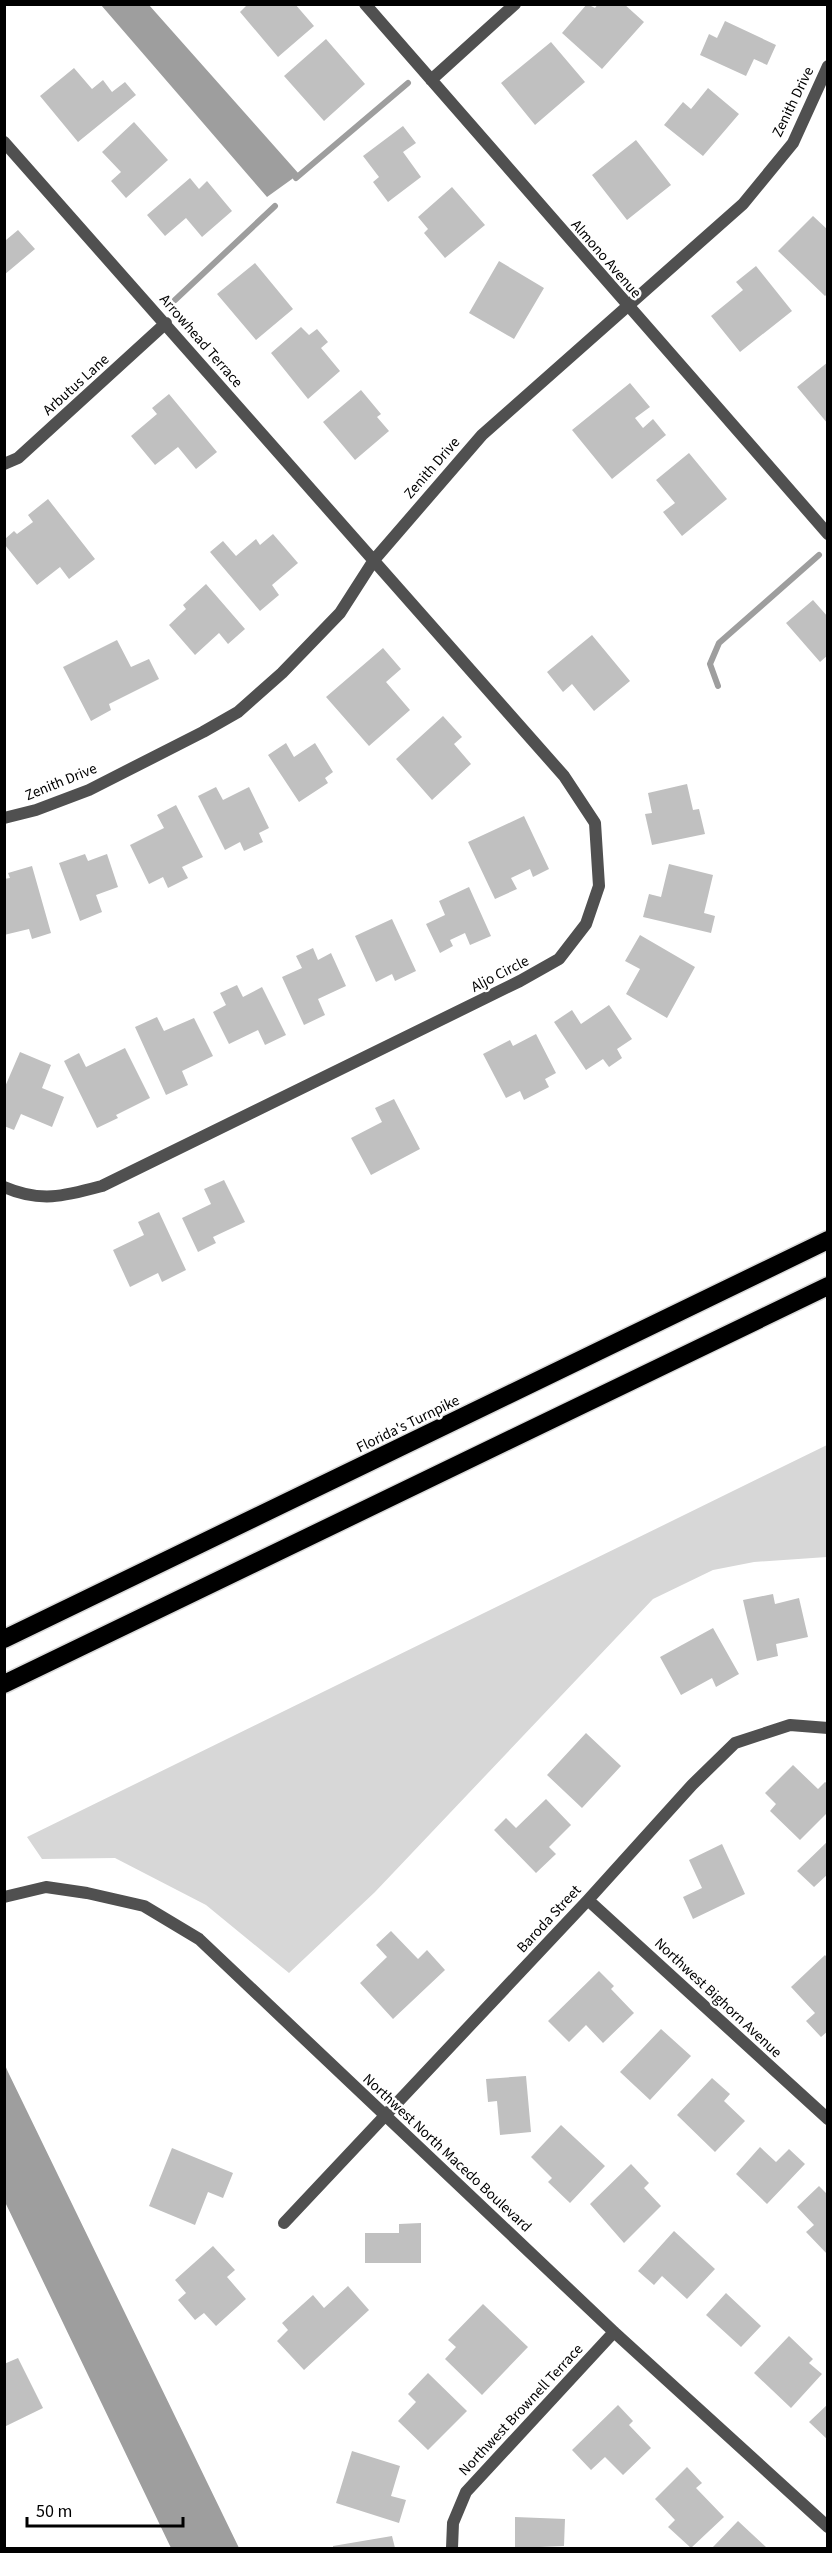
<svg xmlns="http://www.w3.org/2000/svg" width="832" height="2553" font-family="'Source Sans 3',sans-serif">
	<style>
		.green { fill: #d7d7d7 }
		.water { fill: #9e9e9e }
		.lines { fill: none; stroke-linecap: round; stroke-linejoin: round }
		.stream { stroke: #9e9e9e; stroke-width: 6 }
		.building { fill: #c0c0c0 }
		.motorway-casing { stroke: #dbdbdb; stroke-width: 21 }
		.minor { stroke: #505050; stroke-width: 12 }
		.motorway { stroke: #000; stroke-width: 18 }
		.labels { text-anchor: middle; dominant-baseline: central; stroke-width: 5; stroke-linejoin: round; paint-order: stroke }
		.street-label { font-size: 15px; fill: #000; stroke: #fff }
	</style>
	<rect width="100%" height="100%" fill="#fff"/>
	<!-- green -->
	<path class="green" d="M827,1445V1557L754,1562L713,1570L653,1599L375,1892L289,1973L206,1905L115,1858L42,1859L27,1837Z"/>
	<!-- water -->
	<path class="water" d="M101,5H149L299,174L267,197Z
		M5,2065L8,2072L239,2548H171L5,2202Z"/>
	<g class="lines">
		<!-- stream -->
		<path class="stream" d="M296,178L408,83
			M175,300L275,206
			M718,686L710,664L719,643L819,555"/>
	</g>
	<!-- building -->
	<path class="building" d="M248,4H295L314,26L278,57L240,12Z
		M587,4L595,8L598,4H624L644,22L602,69L562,33Z
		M725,21L776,45L767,65L754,59L746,76L700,55L709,34L717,38Z
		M326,39L365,84L324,121L284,76Z
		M551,42L585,82L535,125L501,83Z
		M74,68L92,89L103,80L112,92L125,82L136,95L78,142L40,96Z
		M708,88L739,114L703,156L664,125L683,102L691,109Z
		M134,122L168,160L126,198L111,181L121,172L102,152Z
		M403,126L416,143L403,152L421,177L388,202L373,182L379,177L363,156Z
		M636,140L671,185L627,220L592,175Z
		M190,178L199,189L207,181L232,211L202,237L186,218L165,236L147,215Z
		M452,187L485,225L445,258L424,233L428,229L418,217Z
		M813,216L828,230V293L825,296L778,251Z
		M18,230L35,249L4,275V238L6,240Z
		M499,261L544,288L514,339L469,313Z
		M255,263L293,309L256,340L217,294Z
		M756,266L792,311L740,352L711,316L743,290L736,282Z
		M301,327L309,335L317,329L328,342L321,348L340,371L308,399L271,353Z
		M828,362V424L797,387Z
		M630,383L650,407L635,418L643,428L653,419L666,435L612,479L572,430Z
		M361,390L381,414L377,417L389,431L355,460L323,422Z
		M169,394L217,452L196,469L178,447L155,465L131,436L157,414L152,408Z
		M689,453L727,499L682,536L663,512L675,503L656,480Z
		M48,499L95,559L69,579L60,567L37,585L5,545V539L14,531L17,534L33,522L28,515Z
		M273,534L298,563L272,585L279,595L260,611L210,552L223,541L236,556L256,539L260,545Z
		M206,584L245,629L228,644L219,633L195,655L169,625L186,609L183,605Z
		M813,600L828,617V655L820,662L786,623Z
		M592,635L630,681L594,711L572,684L563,692L547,672Z
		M117,640L131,667L149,659L159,679L109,704L111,710L91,721L63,667Z
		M383,648L401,669L386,682L410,710L369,746L326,697Z
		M443,716L462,737L454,744L471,764L432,800L396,759Z
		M286,743L294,757L315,743L333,772L325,778L328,783L299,802L268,755Z
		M687,784L693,810L699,809L705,834L652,845L645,814L652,813L648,793Z
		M216,787L223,800L249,787L269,828L259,833L263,842L244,851L240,842L225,850L198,796Z
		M176,805L203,857L182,867L188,878L168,888L163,877L149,884L130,845L164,828L157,815Z
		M524,816L549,869L533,877L530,869L511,878L517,889L495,899L468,842Z
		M85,854L88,861L107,854L118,887L96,895L102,912L80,921L59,863Z
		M669,864L713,875L704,913L715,916L711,933L643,917L649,894L661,897Z
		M32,866L51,933L32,939L29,929L4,935V879L10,878L8,873Z
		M469,887L491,936L470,945L465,933L450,940L453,946L440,953L426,924L445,915L439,901Z
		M392,919L416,971L395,981L392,974L376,982L355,936Z
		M640,935L695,967L667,1018L626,994L640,969L625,961Z
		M313,948L318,960L331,953L346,986L318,999L325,1015L304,1025L282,977L302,968L296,956Z
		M237,985L243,997L262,987L286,1035L265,1045L258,1030L229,1044L213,1012L226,1005L220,993Z
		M609,1005L632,1039L617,1049L622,1058L609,1067L603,1059L586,1070L554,1022L572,1010L581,1024Z
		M157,1017L164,1031L194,1018L213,1056L182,1071L188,1085L166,1095L135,1027Z
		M536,1034L556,1073L545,1079L549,1087L524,1100L520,1091L506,1098L483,1054L510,1040L513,1046Z
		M125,1048L150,1098L116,1115L118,1118L97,1128L64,1061L79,1053L86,1067Z
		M20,1052L51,1065L42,1088L64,1097L52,1127L21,1114L14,1130L4,1126V1089Z
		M394,1099L420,1149L371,1175L351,1138L382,1122L375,1108Z
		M224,1180L245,1222L213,1237L216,1243L198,1252L182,1218L211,1204L204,1189Z
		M159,1212L186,1270L162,1282L158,1273L130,1287L113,1250L144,1235L138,1222Z
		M773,1594L775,1604L799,1598L808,1637L776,1644L778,1656L757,1661L743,1600Z
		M713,1628L739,1674L716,1687L712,1678L681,1695L660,1657Z
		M586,1733L621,1766L582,1808L547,1775Z
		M793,1765L818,1789L825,1782L828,1784V1812L800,1840L770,1811L776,1804L765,1793Z
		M546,1799L571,1825L549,1847L556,1854L536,1873L494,1830L506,1818L516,1828Z
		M828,1841V1874L814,1887L797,1871Z
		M722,1844L745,1894L693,1919L683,1897L702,1888L689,1860Z
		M391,1931L418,1959L427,1950L445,1970L393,2019L360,1983L387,1957L376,1945Z
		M825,1955L828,1959V2031L821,2037L806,2021L815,2013L791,1987Z
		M599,1971L614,1986L611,1989L634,2013L603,2043L586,2025L569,2042L548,2021Z
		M661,2029L691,2056L650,2100L620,2072Z
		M526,2076L531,2132L500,2135L497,2101L488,2102L486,2079Z
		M712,2078L730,2094L724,2101L745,2121L715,2152L677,2115Z
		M561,2125L605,2166L570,2203L548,2182L552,2178L531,2157Z
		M760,2147L776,2162L789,2149L805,2164L767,2204L736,2174Z
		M172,2148L233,2173L223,2198L208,2192L195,2225L149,2206Z
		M631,2164L649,2183L644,2188L661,2206L624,2243L590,2204Z
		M819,2186L828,2195V2255L806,2232L814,2225L797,2207Z
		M421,2223V2263H365V2233H399V2224Z
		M674,2231L715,2269L687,2299L662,2276L654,2285L638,2271Z
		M213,2246L235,2270L227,2277L246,2299L216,2326L204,2313L195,2320L178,2300L186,2293L175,2280Z
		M348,2286L369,2310L304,2370L277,2341L288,2330L282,2323L313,2295L324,2308Z
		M726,2293L761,2326L741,2347L706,2315Z
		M483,2304L528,2347L482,2395L445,2359L456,2347L448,2340Z
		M789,2336L813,2359L809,2363L822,2374L791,2408L754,2373Z
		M18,2358L43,2408L4,2427V2364Z
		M428,2373L467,2411L428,2450L398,2421L416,2402L408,2394Z
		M828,2404V2440L809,2422Z
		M618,2405L633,2421L629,2425L651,2448L623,2475L605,2457L591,2470L572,2450Z
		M352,2451L400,2466L391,2496L406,2500L399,2523L336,2503Z
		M687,2467L702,2483L696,2488L724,2517L691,2548L668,2527L675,2520L655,2499Z
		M515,2517L565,2519L564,2546L515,2548Z
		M738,2521L767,2548H712Z
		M392,2536L395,2548H333V2546Z"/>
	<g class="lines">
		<!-- motorway casing -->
		<g class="motorway-casing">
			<path id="motorway" d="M4,1639L828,1240
				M4,1684L828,1286"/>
		</g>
		<!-- minor -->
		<path class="minor" d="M365,4L828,534
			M431,80L515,4
			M4,142L564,776L595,823L599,886L586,924L559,959L520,981L102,1186C65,1196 41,1203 4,1187
			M4,464L18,458L166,323
			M4,818L36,810L89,790L203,732L238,712L282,673L340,613L374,560L482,435L743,204L793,143L828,66
			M4,1897L46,1887L87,1893L144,1906L199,1939L614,2332L828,2527
			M588,1900L828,2119
			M284,2223L588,1900L692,1785L735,1743L790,1725L828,1728
			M452,2548L453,2523L466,2492L614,2332"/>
		<!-- motorway -->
		<use href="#motorway" class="motorway"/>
	</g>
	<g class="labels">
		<!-- street labels -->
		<g class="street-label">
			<text transform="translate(793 102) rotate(-64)">Zenith Drive</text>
			<text transform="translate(606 259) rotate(49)">Almono Avenue</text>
			<text transform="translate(201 341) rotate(49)">Arrowhead Terrace</text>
			<text transform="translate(76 385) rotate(-42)">Arbutus Lane</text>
			<text transform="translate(432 468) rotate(-49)">Zenith Drive</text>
			<text transform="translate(61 782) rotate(-22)">Zenith Drive</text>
			<text transform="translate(500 974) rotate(-27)">Aljo Circle</text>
			<text transform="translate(408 1424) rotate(-26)">Florida's Turnpike</text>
			<text transform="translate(549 1919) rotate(-47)">Baroda Street</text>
			<text transform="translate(718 1998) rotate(43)">Northwest Bighorn Avenue</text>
			<text transform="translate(447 2153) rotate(43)">Northwest North Macedo Boulevard</text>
			<text transform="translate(521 2410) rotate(-47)">Northwest Brownell Terrace</text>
		</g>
	</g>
	<!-- border -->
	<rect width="832" height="2553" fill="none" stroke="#000000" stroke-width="12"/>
	<!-- scale -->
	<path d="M27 2517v9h156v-9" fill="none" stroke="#000000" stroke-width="3"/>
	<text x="36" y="2517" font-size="18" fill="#000000" stroke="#ffffff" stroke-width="4.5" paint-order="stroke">50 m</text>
</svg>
